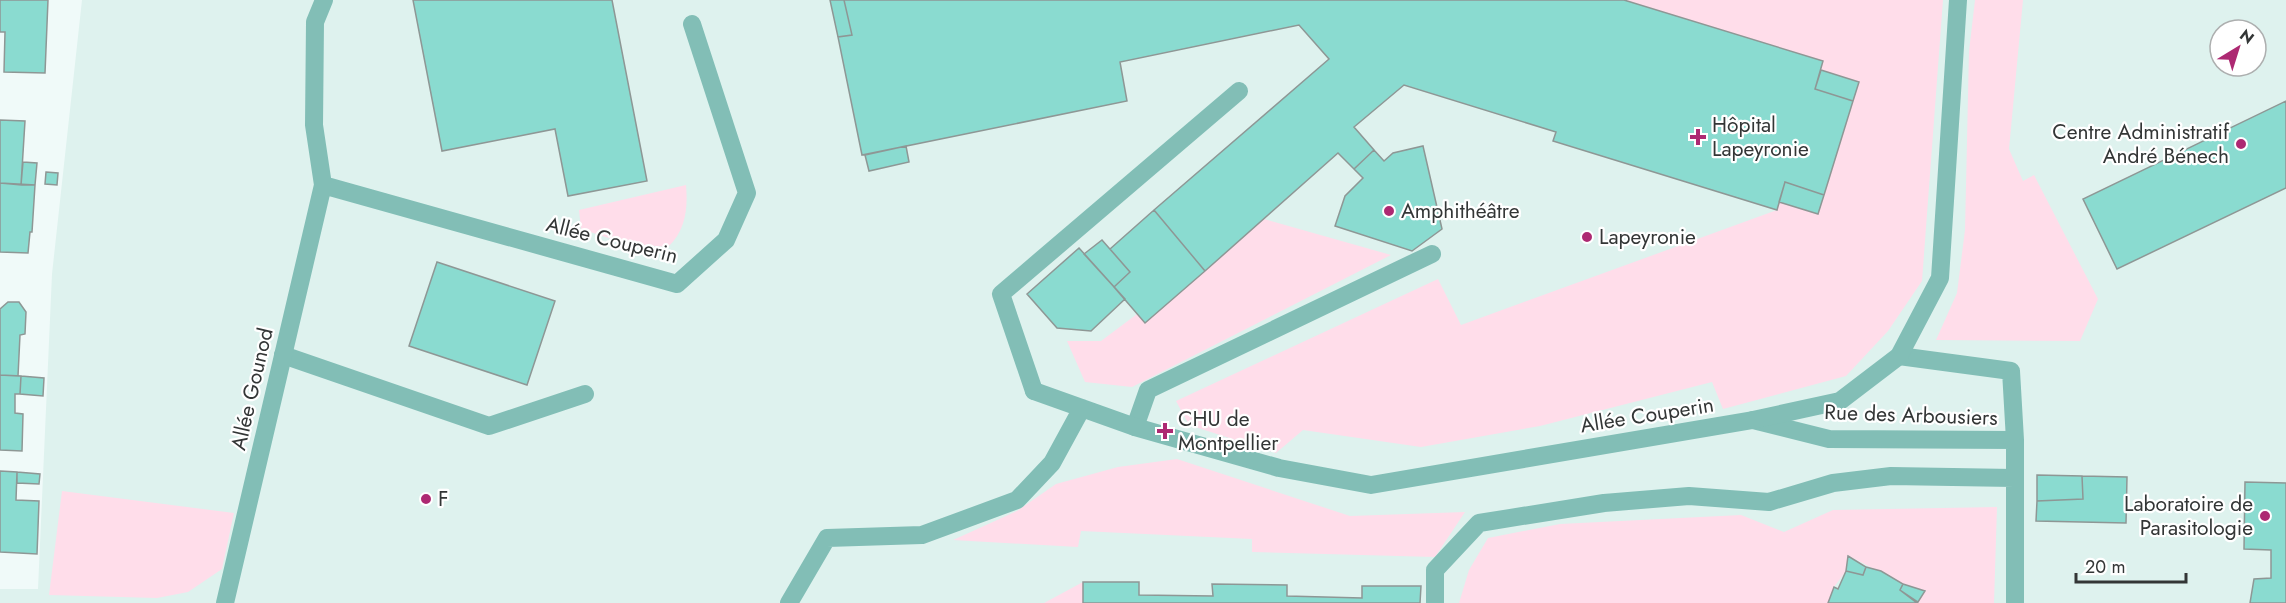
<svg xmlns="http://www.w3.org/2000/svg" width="2286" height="603" font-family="Jost,sans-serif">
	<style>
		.built { fill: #def2ee; fill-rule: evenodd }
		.green { fill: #ffddea }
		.building { fill: #8adbd0; stroke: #8e9795; stroke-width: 1.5 }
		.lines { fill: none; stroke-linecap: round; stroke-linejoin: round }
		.lane { stroke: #82beb6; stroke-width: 18 }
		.street { stroke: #82beb6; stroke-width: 18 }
		.poi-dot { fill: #ad2972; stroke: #fff; stroke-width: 2 }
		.labels { text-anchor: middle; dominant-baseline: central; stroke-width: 4.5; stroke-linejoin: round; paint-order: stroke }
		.poi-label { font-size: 21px; fill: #333636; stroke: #fff; text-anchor: start }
		.street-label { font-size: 21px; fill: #333636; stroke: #fff }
	</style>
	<rect width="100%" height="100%" fill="#f0faf9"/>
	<!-- built -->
	<path class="built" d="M82,0H2286V603H0V589H38L52,274ZM2220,30H2256V66H2220Z"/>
	<!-- green -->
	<path class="green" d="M1624,0H1943L1922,281L1888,331L1846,376L1723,409L1712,382L1540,426L1421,447L1303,430L1276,453L1189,425L1176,401L1438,279L1461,325L1777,210L1779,202L1818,214L1859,82L1821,70L1823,61Z
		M1975,0H2023L2009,149L2023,181L2034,175L2098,299L2080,341L1936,340L1957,293L1965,230L1969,51Z
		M686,185C688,208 686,230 668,247L627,244L581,229L579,210Z
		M1264,219L1391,255L1132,387L1085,382L1067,341H1101Z
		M1177,459L1350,516L1465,512L1435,557L1252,552V539L1081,531L1078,547L953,540L1017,511L1056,484L1118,467Z
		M62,491L234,513L222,569L188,592L157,598L49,595Z
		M1997,507L1994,603H1917L1924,591L1903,584L1849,556L1846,571L1834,587L1828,603H1459L1469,570L1488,538L1560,524L1741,515L1784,532L1833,510Z
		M1083,582V603H1044Z"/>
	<!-- building -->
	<path class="building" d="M0,0H48L45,73L4,72L5,32H0Z
		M413,0H612L647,181L568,196L555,129L442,151Z
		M830,0H844L852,35L838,37Z
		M844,0H1624L1823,61L1815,89L1853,101L1824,195L1785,182L1777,210L1553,141L1556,132L1404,85L1354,127L1374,150L1354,169L1338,153L1205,271L1154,210L1329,59L1299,25L1120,62L1127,101L862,155L838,37L852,35Z
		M1821,70L1859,82L1853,101L1815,89Z
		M2286,101V188L2117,269L2083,199Z
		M0,120L25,121L21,185L0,183Z
		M906,146L909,162L869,171L865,155Z
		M1423,146L1442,229L1412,251L1335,226L1345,196L1363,178L1354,169L1374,150L1384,161L1393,153Z
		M23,162L37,163L35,185H21Z
		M46,172L58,173L57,185L45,184Z
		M1785,182L1824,195L1818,214L1779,202Z
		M0,183L35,185L32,232H30L28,253L0,252Z
		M1154,210L1205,271L1145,323L1114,287L1130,272L1110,249Z
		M1102,240L1130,272L1114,287L1084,254Z
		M1079,248L1125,299L1091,331L1057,328L1027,294Z
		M437,262L555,301L527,385L409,346Z
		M8,302H19L26,312L25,334L20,335L18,376L0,375V309Z
		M0,375L21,376L20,394H15V413L23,414L22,451L0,450Z
		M21,376L44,378L43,396L20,394Z
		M0,471L17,472L16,500L39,501L37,554L0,552Z
		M17,472L40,474L39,484L17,483Z
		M2037,475L2082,476L2083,499L2037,501Z
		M2082,476L2127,477L2126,523L2036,521L2037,501L2083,499Z
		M2245,482L2286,483V603H2250L2254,579L2271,578V550L2244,549Z
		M1848,556L1866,567L1863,575L1846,571Z
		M1866,567L1881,571L1903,584L1900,590L1917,603H1828L1834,587L1838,589L1846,571L1863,575Z
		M1083,582H1139V595L1213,596L1212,584L1287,585V596L1362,598V586H1421L1420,603H1083Z
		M1903,584L1925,591L1918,602L1900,590Z"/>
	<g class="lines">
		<!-- lane -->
		<path class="lane" d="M283,355L489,426L585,394
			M1899,356L2011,371L2015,440V603
			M1034,391L1001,294L1239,91
			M1753,420L1829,439L2015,440
			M1135,427L1148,390L1432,254
			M1435,603V570L1479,523L1604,503L1689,496L1769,502L1833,483L1891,476L2014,478"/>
		<!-- street -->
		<path class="street" d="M323,185L677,284L726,240L747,193L692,24
			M1034,391L1135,427L1279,468L1371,485L1753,420L1840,401L1899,356L1940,278L1958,0
			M225,603L323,185L314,125L315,22L324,0
			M789,603L827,538L922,535L1017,500L1052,463L1082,408"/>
	</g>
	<!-- markers -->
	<g class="poi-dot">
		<path d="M1695 128h6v6h6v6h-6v6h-6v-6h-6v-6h6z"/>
		<circle cx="2241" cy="144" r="6"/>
		<circle cx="1389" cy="211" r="6"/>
		<circle cx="1587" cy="237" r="6"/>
		<path d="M1162 422h6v6h6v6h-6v6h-6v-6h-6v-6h6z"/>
		<circle cx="426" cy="499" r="6"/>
		<circle cx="2265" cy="516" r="6"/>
	</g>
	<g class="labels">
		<!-- poi labels -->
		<g class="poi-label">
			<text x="1712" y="125">Hôpital<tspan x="1712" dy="24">Lapeyronie</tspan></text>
			<text x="2229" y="132" text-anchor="end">Centre Administratif<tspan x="2229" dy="24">André Bénech</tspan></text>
			<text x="1401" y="211">Amphithéâtre</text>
			<text x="1599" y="237">Lapeyronie</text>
			<text x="1178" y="419">CHU de<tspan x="1178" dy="24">Montpellier</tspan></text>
			<text x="438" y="499">F</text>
			<text x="2253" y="504" text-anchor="end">Laboratoire de<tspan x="2253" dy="24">Parasitologie</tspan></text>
		</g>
		<!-- street labels -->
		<g class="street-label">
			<text transform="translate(612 240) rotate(14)">Allée Couperin</text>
			<text transform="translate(252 389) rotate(-77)">Allée Gounod</text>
			<text transform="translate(1647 415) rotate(-9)">Allée Couperin</text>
			<text transform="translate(1911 415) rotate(2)">Rue des Arbousiers</text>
		</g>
	</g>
	<!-- north arrow -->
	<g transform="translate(2238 48) rotate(38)"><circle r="28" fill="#ffffff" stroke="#adafaf" stroke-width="1.5"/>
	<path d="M0-4.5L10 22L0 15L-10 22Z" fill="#ad2972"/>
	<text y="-9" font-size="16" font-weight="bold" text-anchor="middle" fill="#333636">N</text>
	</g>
	<!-- scale -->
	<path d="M2076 573v9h110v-9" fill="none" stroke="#333636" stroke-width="3"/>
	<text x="2085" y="573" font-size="18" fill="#333636" stroke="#ffffff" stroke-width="4.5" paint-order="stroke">20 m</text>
</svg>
